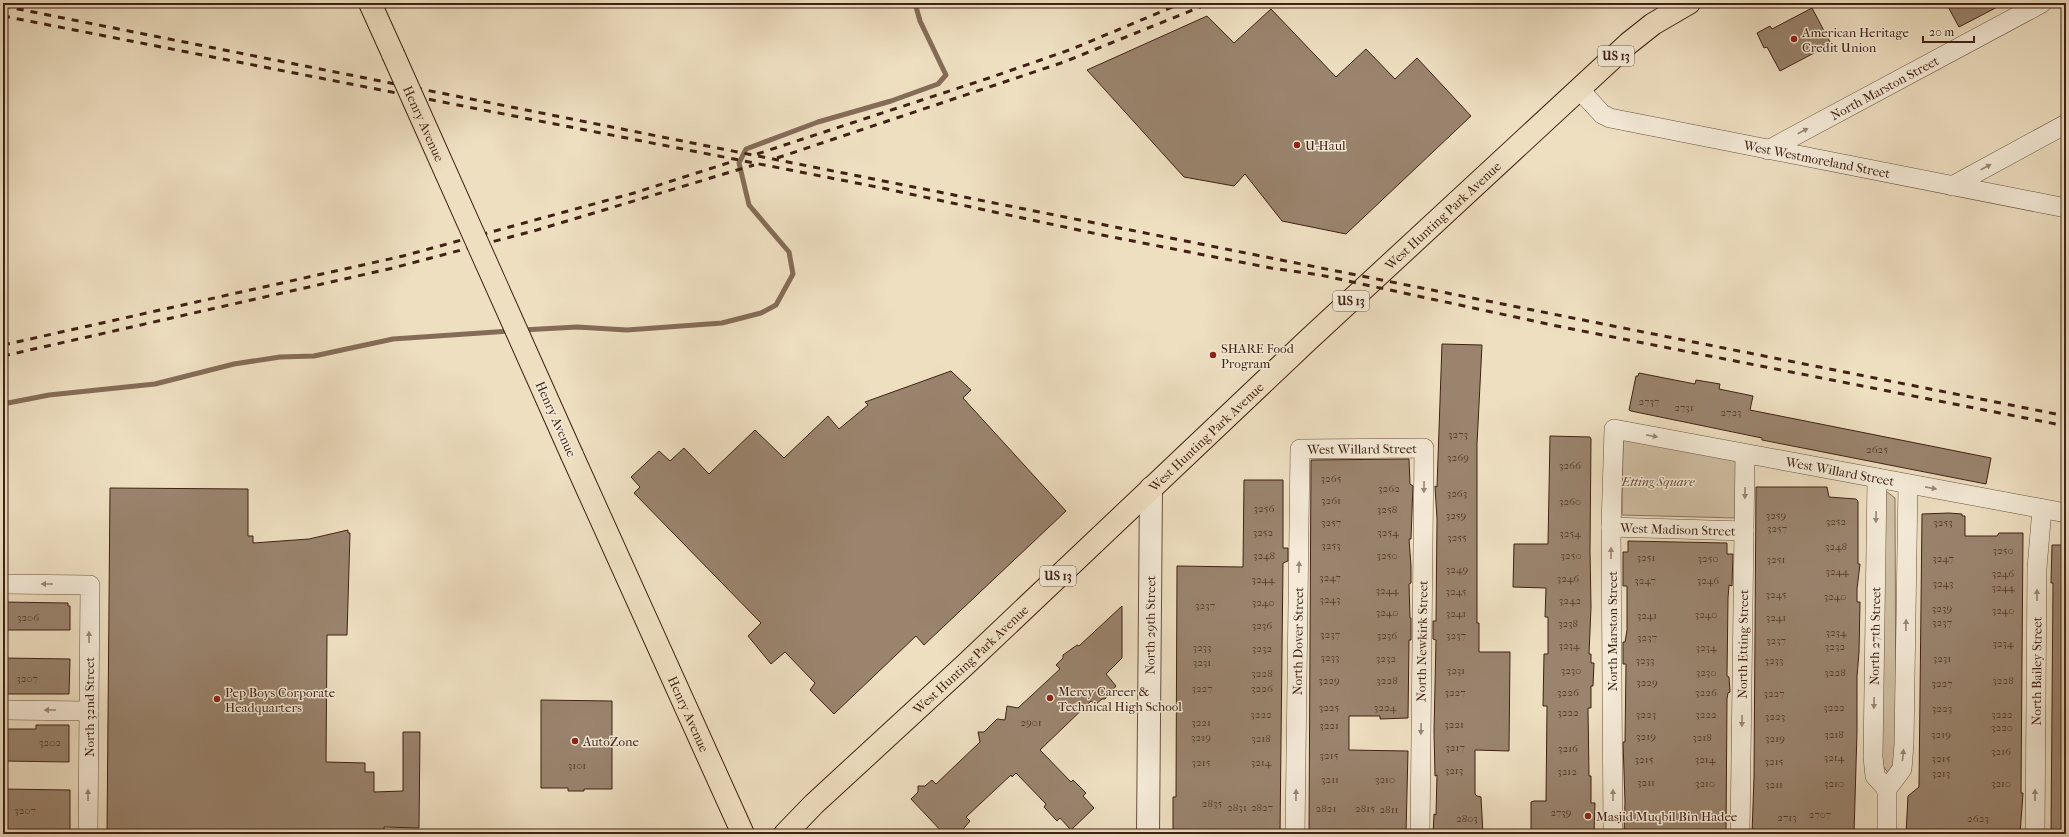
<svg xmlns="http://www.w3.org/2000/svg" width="2069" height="837" font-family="'IM FELL French Canon',serif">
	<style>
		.green { fill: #d0bfa4; stroke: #88705c }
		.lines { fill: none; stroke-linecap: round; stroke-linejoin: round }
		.stream { stroke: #856c58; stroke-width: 5 }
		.building { fill: #9a846e; stroke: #402114 }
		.minor-casing { stroke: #6c503f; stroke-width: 20 }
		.tertiary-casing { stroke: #6c503f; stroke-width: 24 }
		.primary-casing { stroke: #402114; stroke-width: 24 }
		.minor { stroke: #f4ead7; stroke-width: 19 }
		.tertiary { stroke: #f4ead7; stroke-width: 22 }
		.primary { stroke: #eedfc1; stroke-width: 22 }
		.rail { stroke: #402114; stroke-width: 3; stroke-dasharray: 7 7; stroke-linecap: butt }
		.primary-bridge-casing { stroke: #402114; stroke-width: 24; stroke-linecap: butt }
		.primary-bridge { stroke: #eedfc1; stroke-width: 22 }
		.oneway { fill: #9a8676 }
		.poi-dot { fill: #8f2418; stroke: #f4ead7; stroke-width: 1.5 }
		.labels { text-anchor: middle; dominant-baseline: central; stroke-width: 3; stroke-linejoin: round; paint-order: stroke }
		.number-label { font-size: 11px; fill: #563a2a }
		.shield { fill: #f4ead7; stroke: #765d4e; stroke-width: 1 }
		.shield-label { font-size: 12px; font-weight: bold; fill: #402114 }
		.poi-label { font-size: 13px; fill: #402114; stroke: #f4ead7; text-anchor: start }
		.street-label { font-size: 13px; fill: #402114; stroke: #f4ead7 }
		.park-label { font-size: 13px; font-style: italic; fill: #644838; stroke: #f4ead7 }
	</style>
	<rect width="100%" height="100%" fill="#eedfc1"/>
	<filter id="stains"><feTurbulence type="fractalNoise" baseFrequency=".005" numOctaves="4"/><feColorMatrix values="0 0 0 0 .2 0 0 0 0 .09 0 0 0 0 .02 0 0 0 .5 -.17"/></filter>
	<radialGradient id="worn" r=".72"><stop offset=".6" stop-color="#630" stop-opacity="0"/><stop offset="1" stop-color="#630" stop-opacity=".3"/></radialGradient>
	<!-- green -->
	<path class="green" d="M1623,438L1736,458L1735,518L1622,515Z
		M1886,491L1895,498L1896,760L1888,773L1879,760Z"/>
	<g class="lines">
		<!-- stream -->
		<path class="stream" d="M522,330L577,327L627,330L722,323L761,313L776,305L793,274L789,252L749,205L739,163L746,149L818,122L891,101L938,84L946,75L920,21L915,3
			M3,404L49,395L155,384L234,364L280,357L314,356L393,339L510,331"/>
	</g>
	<!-- building -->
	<path class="building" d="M1946,3H2005L1959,27Z
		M1812,8L1831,44L1780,71L1767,47L1764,48L1757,33L1770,26L1772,29Z
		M1271,9L1336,77L1366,49L1395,79L1417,58L1471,116L1346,234L1282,221L1245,174L1234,186L1184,177L1087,70L1207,16L1234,43Z
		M1442,344L1482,345L1477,444V623H1479V652H1510L1509,751L1475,750V794L1477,796L1481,797L1483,834H1433L1434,814L1436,815L1437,775L1435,776L1434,731L1436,640L1433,639V621H1436L1437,519L1435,486L1437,487Z
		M951,371L971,390L963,398L1066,511L924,645L916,636L834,714L810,690L815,683L785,652L771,664L748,636L761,623L634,493L640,487L631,477L659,451L670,461L684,448L709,474L755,430L784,458L828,416L839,429L868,405L865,402Z
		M1639,373L1695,384L1696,380L1720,384L1719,389L1753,396L1750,410L1991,458L1986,484L1762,440V438L1631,411L1629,410L1636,376H1638Z
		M1550,436L1590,437L1591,439L1590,551L1591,607L1589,654H1591V663H1594L1593,686H1591V708H1588L1589,776H1591V803H1595L1594,834H1531V802L1534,801H1546L1547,706H1543L1544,654H1548V617H1545L1546,588L1513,587L1514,544H1548Z
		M1409,459L1410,484L1413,486L1411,539H1409L1411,566V583L1409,584L1410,618H1411V640H1409L1408,718L1380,719V716H1349V750L1408,751L1406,834H1309L1311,460Z
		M1244,480H1283V548H1288V561L1283,563L1280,834H1173V797H1176L1177,566L1243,567Z
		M1756,487H1827L1829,497L1856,499L1858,501V564H1860L1857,589V602H1860L1859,652L1857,677V732L1854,834H1752L1754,777Z
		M110,488L248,489V536H253V543L309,539L348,530V533H350L347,635H327L326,762L365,763V772H374V792L403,791V732H420L419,828L384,827V834H107Z
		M1949,513L1962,514V516H1965V536H1997L1999,533H2023L2021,793H2023L2020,834H1906L1908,796L1919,787L1922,514Z
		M1628,541L1727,543V554H1733L1732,586L1729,585L1728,598L1727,676L1729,677L1730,692L1728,693L1727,699L1726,834H1624L1625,802L1623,742H1625L1626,664H1623V642H1625L1627,630V586H1623V552H1628Z
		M2052,545H2066V834H2051L2053,583H2051Z
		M3,602L68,603V606H70V630H3Z
		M1122,606V658L1106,674L1116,686L1105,699H1102L1095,705L1091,701L1040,750L1071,782L1073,780L1086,793L1083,796L1094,808L1071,830L1060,818L1057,821L1044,807L1046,804L1016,773L1012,777L1011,775L966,817L970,821L959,834H944L911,799L918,792V786H925L932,780L936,784L980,742L978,732H984L997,719L1005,720L1007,706L1018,708L1060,669L1056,665L1063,658V655L1077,645L1079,646Z
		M3,658L70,659L69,694H3Z
		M541,700L612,701V789H584V791H568V788H541Z
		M36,725H69V762L3,761V729H36Z
		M3,789L70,790V834H56V830H3Z"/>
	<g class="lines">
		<!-- minor casing -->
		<g class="minor-casing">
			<g id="minor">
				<path id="s1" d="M1579,89L1602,114L1610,118L2066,208"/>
				<path id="s2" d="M1768,150L2042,3"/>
				<path d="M1952,186L2066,124"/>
				<path d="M1877,478L1873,757L1875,776L1887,789"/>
				<path id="s3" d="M1611,527L1744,531"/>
				<path d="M3,584L90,585L88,834"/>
				<path d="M3,710L89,711"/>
				<path id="s4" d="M1295,834L1300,449L1424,448L1420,834"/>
				<path id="s5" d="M1613,834L1611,527L1614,429L2066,513"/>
				<path id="s6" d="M1740,834L1745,454"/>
				<path d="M1887,834V789L1902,769L1904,744L1908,484"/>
				<path id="s7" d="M2035,834L2037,568L2042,509"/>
			</g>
		</g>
		<!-- tertiary casing -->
		<g class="tertiary-casing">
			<g id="tertiary">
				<path id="s8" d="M1148,834L1151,488"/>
			</g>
		</g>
		<!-- primary casing -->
		<g class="primary-casing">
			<g id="primary">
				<path d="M370,3L393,54"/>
				<path id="s9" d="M572,455L743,834"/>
				<path id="s10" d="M785,834L814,804L966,664L1307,341L1629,43L1653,24L1689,3"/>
			</g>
		</g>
		<!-- minor -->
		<use href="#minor" class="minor"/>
		<!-- tertiary -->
		<use href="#tertiary" class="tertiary"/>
		<!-- primary -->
		<use href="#primary" class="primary"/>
		<!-- rail -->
		<path class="rail" d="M3,6L2066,416
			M3,16L882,188L1102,235L1271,268L1320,275L1557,326L2066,426
			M757,154L989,78L1072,49L1182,3
			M777,158L1064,62L1210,3
			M3,345L403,256L634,193L734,161
			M3,356L393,268L537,230L754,165"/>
		<!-- primary-bridge casing -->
		<g class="primary-bridge-casing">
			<g id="primary-bridge">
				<path id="s11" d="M393,54L572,455"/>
			</g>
		</g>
		<!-- primary-bridge -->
		<use href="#primary-bridge" class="primary-bridge"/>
	</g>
	<!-- one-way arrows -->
	<defs><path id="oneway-solid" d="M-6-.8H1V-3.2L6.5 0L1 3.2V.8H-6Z"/></defs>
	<g class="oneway">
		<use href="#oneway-solid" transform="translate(1803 131) rotate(-28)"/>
		<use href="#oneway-solid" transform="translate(1986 167) rotate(-28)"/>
		<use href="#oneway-solid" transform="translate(1652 436) rotate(11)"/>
		<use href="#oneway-solid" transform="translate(1424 487) rotate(91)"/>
		<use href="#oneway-solid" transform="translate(1931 488) rotate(11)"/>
		<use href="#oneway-solid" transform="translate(1745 493) rotate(91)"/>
		<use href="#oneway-solid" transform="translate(1876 517) rotate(91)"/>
		<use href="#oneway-solid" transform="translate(1611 553) rotate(-90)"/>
		<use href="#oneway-solid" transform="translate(1299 567) rotate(-89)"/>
		<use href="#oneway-solid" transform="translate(47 584) rotate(-180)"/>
		<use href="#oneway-solid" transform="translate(2037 595) rotate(-90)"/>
		<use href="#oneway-solid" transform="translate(1906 625) rotate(-89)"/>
		<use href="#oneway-solid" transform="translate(89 637) rotate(-90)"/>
		<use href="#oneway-solid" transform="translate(1874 703) rotate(91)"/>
		<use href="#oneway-solid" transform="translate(50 710) rotate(-180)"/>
		<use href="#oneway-solid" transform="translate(1742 721) rotate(91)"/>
		<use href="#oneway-solid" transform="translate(1421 729) rotate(91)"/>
		<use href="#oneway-solid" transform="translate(1903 755) rotate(-84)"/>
		<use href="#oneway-solid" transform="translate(88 795) rotate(-90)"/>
		<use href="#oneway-solid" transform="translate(1296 795) rotate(-89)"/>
		<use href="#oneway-solid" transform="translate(1613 795) rotate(-90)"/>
		<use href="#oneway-solid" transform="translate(2035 795) rotate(-90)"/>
	</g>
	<!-- markers -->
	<g class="poi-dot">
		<circle cx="1794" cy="39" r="4"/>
		<circle cx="1297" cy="145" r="4"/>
		<circle cx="1213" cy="355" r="4"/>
		<circle cx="1050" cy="698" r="4"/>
		<circle cx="217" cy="699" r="4"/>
		<circle cx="575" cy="741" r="4"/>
		<circle cx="1588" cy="816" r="4"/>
	</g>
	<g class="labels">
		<!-- number labels -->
		<g class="number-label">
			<text x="1649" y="401">2737</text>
			<text x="1684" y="407">2731</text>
			<text x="1731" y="412">2723</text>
			<text x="1458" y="434">3273</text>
			<text x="1877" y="449">2625</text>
			<text x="1458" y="457">3269</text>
			<text x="1570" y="465">3266</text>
			<text x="1331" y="478">3265</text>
			<text x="1389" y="488">3262</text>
			<text x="1457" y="493">3263</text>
			<text x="1331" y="500">3261</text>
			<text x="1570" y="501">3260</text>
			<text x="1264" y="508">3256</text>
			<text x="1387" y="509">3258</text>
			<text x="1456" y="515">3259</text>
			<text x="1776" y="515">3259</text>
			<text x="1836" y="521">3252</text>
			<text x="1331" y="522">3257</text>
			<text x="1943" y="522">3253</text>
			<text x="1777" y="528">3257</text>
			<text x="1263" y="532">3252</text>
			<text x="1388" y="532">3254</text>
			<text x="1570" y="533">3254</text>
			<text x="1457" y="537">3255</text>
			<text x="1331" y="545">3253</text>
			<text x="1836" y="546">3248</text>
			<text x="2003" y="550">3250</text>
			<text x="1264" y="555">3248</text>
			<text x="1387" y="555">3250</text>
			<text x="1571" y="555">3250</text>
			<text x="1646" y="557">3251</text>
			<text x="1708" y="558">3250</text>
			<text x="1943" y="558">3247</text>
			<text x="1776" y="559">3251</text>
			<text x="1457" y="569">3249</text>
			<text x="1837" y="571">3244</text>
			<text x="2003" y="573">3246</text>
			<text x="1330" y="577">3247</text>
			<text x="1568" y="578">3246</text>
			<text x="1263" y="579">3244</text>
			<text x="1645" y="580">3247</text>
			<text x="1708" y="580">3246</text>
			<text x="1943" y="583">3243</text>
			<text x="2003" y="587">3244</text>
			<text x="1387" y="590">3244</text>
			<text x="1456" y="591">3245</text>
			<text x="1776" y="594">3245</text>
			<text x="1835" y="596">3240</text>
			<text x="1330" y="599">3243</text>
			<text x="1570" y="600">3242</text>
			<text x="1263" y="602">3240</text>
			<text x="1205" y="605">3237</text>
			<text x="1942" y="608">3239</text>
			<text x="2003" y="610">3240</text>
			<text x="1387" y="612">3240</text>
			<text x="1456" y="613">3241</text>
			<text x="1706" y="614">3240</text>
			<text x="1647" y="615">3241</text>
			<text x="28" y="617">3206</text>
			<text x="1776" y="617">3241</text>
			<text x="1942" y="622">3237</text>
			<text x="1568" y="623">3238</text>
			<text x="1262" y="625">3236</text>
			<text x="1836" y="632">3234</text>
			<text x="1330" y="634">3237</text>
			<text x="1387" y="635">3236</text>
			<text x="1456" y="635">3237</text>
			<text x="1647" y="637">3237</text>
			<text x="1776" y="640">3237</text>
			<text x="2003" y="643">3234</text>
			<text x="1569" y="645">3234</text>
			<text x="1835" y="646">3232</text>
			<text x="1202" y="647">3233</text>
			<text x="1706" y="647">3234</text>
			<text x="1262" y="648">3232</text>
			<text x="1330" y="657">3233</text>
			<text x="1386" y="658">3232</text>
			<text x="1942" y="658">3231</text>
			<text x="1645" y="660">3233</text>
			<text x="1774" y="660">3233</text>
			<text x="1202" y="662">3231</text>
			<text x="1456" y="670">3231</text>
			<text x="1571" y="670">3230</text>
			<text x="1706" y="672">3230</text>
			<text x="1835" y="672">3228</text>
			<text x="1262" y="673">3228</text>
			<text x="27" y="678">3207</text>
			<text x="1329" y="680">3229</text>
			<text x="1387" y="680">3228</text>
			<text x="2003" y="680">3228</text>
			<text x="1647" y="682">3229</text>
			<text x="1942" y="683">3227</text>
			<text x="1202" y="688">3227</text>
			<text x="1262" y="688">3226</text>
			<text x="1455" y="692">3227</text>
			<text x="1568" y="692">3226</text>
			<text x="1706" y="692">3226</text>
			<text x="1774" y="693">3227</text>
			<text x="1329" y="707">3225</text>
			<text x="1385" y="707">3224</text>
			<text x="1834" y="707">3222</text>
			<text x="1942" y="708">3223</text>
			<text x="1568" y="712">3222</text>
			<text x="1261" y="714">3222</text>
			<text x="1646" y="714">3223</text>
			<text x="1706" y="714">3222</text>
			<text x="2002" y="714">3222</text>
			<text x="1775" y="716">3223</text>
			<text x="1031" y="722">2901</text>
			<text x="1201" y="722">3221</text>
			<text x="1454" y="724">3221</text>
			<text x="1329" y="725">3221</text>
			<text x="2002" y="727">3220</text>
			<text x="1834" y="734">3218</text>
			<text x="1941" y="734">3219</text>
			<text x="1646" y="736">3219</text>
			<text x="1201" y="737">3219</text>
			<text x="1702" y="737">3218</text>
			<text x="1261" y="738">3218</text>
			<text x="1775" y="738">3219</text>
			<text x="50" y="742">3202</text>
			<text x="1455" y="747">3217</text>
			<text x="1568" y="748">3216</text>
			<text x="2001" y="751">3216</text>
			<text x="1329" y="755">3215</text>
			<text x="1834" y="757">3214</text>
			<text x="1941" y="758">3215</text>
			<text x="1644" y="759">3215</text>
			<text x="1705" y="759">3214</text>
			<text x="1774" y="761">3215</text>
			<text x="1201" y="762">3215</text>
			<text x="1261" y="762">3214</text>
			<text x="577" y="765">3101</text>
			<text x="1454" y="770">3213</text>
			<text x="1567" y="771">3212</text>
			<text x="1941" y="773">3213</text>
			<text x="1330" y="779">3211</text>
			<text x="1385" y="779">3210</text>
			<text x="1646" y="782">3211</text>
			<text x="1705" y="783">3210</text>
			<text x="1834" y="783">3210</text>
			<text x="2001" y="783">3210</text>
			<text x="1774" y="784">3211</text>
			<text x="1212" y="803">2835</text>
			<text x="1237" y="807">2831</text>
			<text x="1262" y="807">2827</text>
			<text x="1326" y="808">2821</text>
			<text x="1365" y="808">2815</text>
			<text x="1389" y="809">2811</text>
			<text x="25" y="810">3207</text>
			<text x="1561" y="812">2739</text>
			<text x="1820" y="814">2707</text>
			<text x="1787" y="817">2713</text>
			<text x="1467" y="818">2803</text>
			<text x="1978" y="818">2623</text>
		</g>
		<!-- shield labels -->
		<g class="shield">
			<rect x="1598" y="46" width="36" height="20" rx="3"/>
			<rect x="1333" y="291" width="36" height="20" rx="3"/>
			<rect x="1040" y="566" width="36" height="20" rx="3"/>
		</g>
		<g class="shield-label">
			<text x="1616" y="56">US 13</text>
			<text x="1351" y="301">US 13</text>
			<text x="1058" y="576">US 13</text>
		</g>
		<!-- poi labels -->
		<g class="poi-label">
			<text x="1802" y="32">American Heritage<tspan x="1802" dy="15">Credit Union</tspan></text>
			<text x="1305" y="145">U-Haul</text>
			<text x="1221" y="348">SHARE Food<tspan x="1221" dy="15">Program</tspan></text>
			<text x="1058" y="691">Mercy Career &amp;<tspan x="1058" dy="15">Technical High School</tspan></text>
			<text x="225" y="692">Pep Boys Corporate<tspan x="225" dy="15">Headquarters</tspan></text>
			<text x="583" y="741">AutoZone</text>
			<text x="1596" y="816">Masjid Muqbil Bin Hadee</text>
		</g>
		<!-- street labels -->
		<g class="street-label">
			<text stroke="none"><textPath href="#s2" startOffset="132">North Marston Street</textPath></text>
			<text stroke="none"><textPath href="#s11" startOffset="76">Henry Avenue</textPath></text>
			<text stroke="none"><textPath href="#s1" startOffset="254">West Westmoreland Street</textPath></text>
			<text stroke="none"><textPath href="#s10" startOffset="903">West Hunting Park Avenue</textPath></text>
			<text transform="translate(556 419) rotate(66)">Henry Avenue</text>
			<text stroke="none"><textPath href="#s10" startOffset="579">West Hunting Park Avenue</textPath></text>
			<text stroke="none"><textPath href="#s4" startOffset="447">West Willard Street</textPath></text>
			<text stroke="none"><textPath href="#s5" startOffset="635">West Willard Street</textPath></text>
			<text stroke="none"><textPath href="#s3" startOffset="67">West Madison Street</textPath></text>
			<text stroke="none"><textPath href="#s8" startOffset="209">North 29th Street</textPath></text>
			<text transform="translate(1612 631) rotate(-90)">North Marston Street</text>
			<text transform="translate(1875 636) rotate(-89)">North 27th Street</text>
			<text stroke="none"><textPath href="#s4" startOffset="193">North Dover Street</textPath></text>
			<text transform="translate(1422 641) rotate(-89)">North Newkirk Street</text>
			<text stroke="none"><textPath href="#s6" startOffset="190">North Etting Street</textPath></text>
			<text stroke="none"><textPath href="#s10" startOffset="255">West Hunting Park Avenue</textPath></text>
			<text stroke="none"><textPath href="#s7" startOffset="163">North Bailey Street</textPath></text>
			<text transform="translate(89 707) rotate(-90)">North 32nd Street</text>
			<text stroke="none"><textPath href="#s9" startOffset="284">Henry Avenue</textPath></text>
		</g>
		<!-- park labels -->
		<g class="park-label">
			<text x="1658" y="481">Etting Square</text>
		</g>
	</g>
	<!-- margin -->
	<rect width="2069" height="837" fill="none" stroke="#eedfc1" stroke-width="16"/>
	<rect x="4" y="4" width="2061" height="829" fill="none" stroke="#402114" stroke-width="2"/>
	<rect x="8" y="8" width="2053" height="821" fill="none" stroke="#402114"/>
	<!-- scale -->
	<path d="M1923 36v6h51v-6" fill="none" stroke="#402114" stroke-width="2"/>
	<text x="1929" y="36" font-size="12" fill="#402114" stroke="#f4ead7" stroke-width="3" paint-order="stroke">20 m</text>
	<rect width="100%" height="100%" filter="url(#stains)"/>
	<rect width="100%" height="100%" fill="url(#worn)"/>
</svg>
